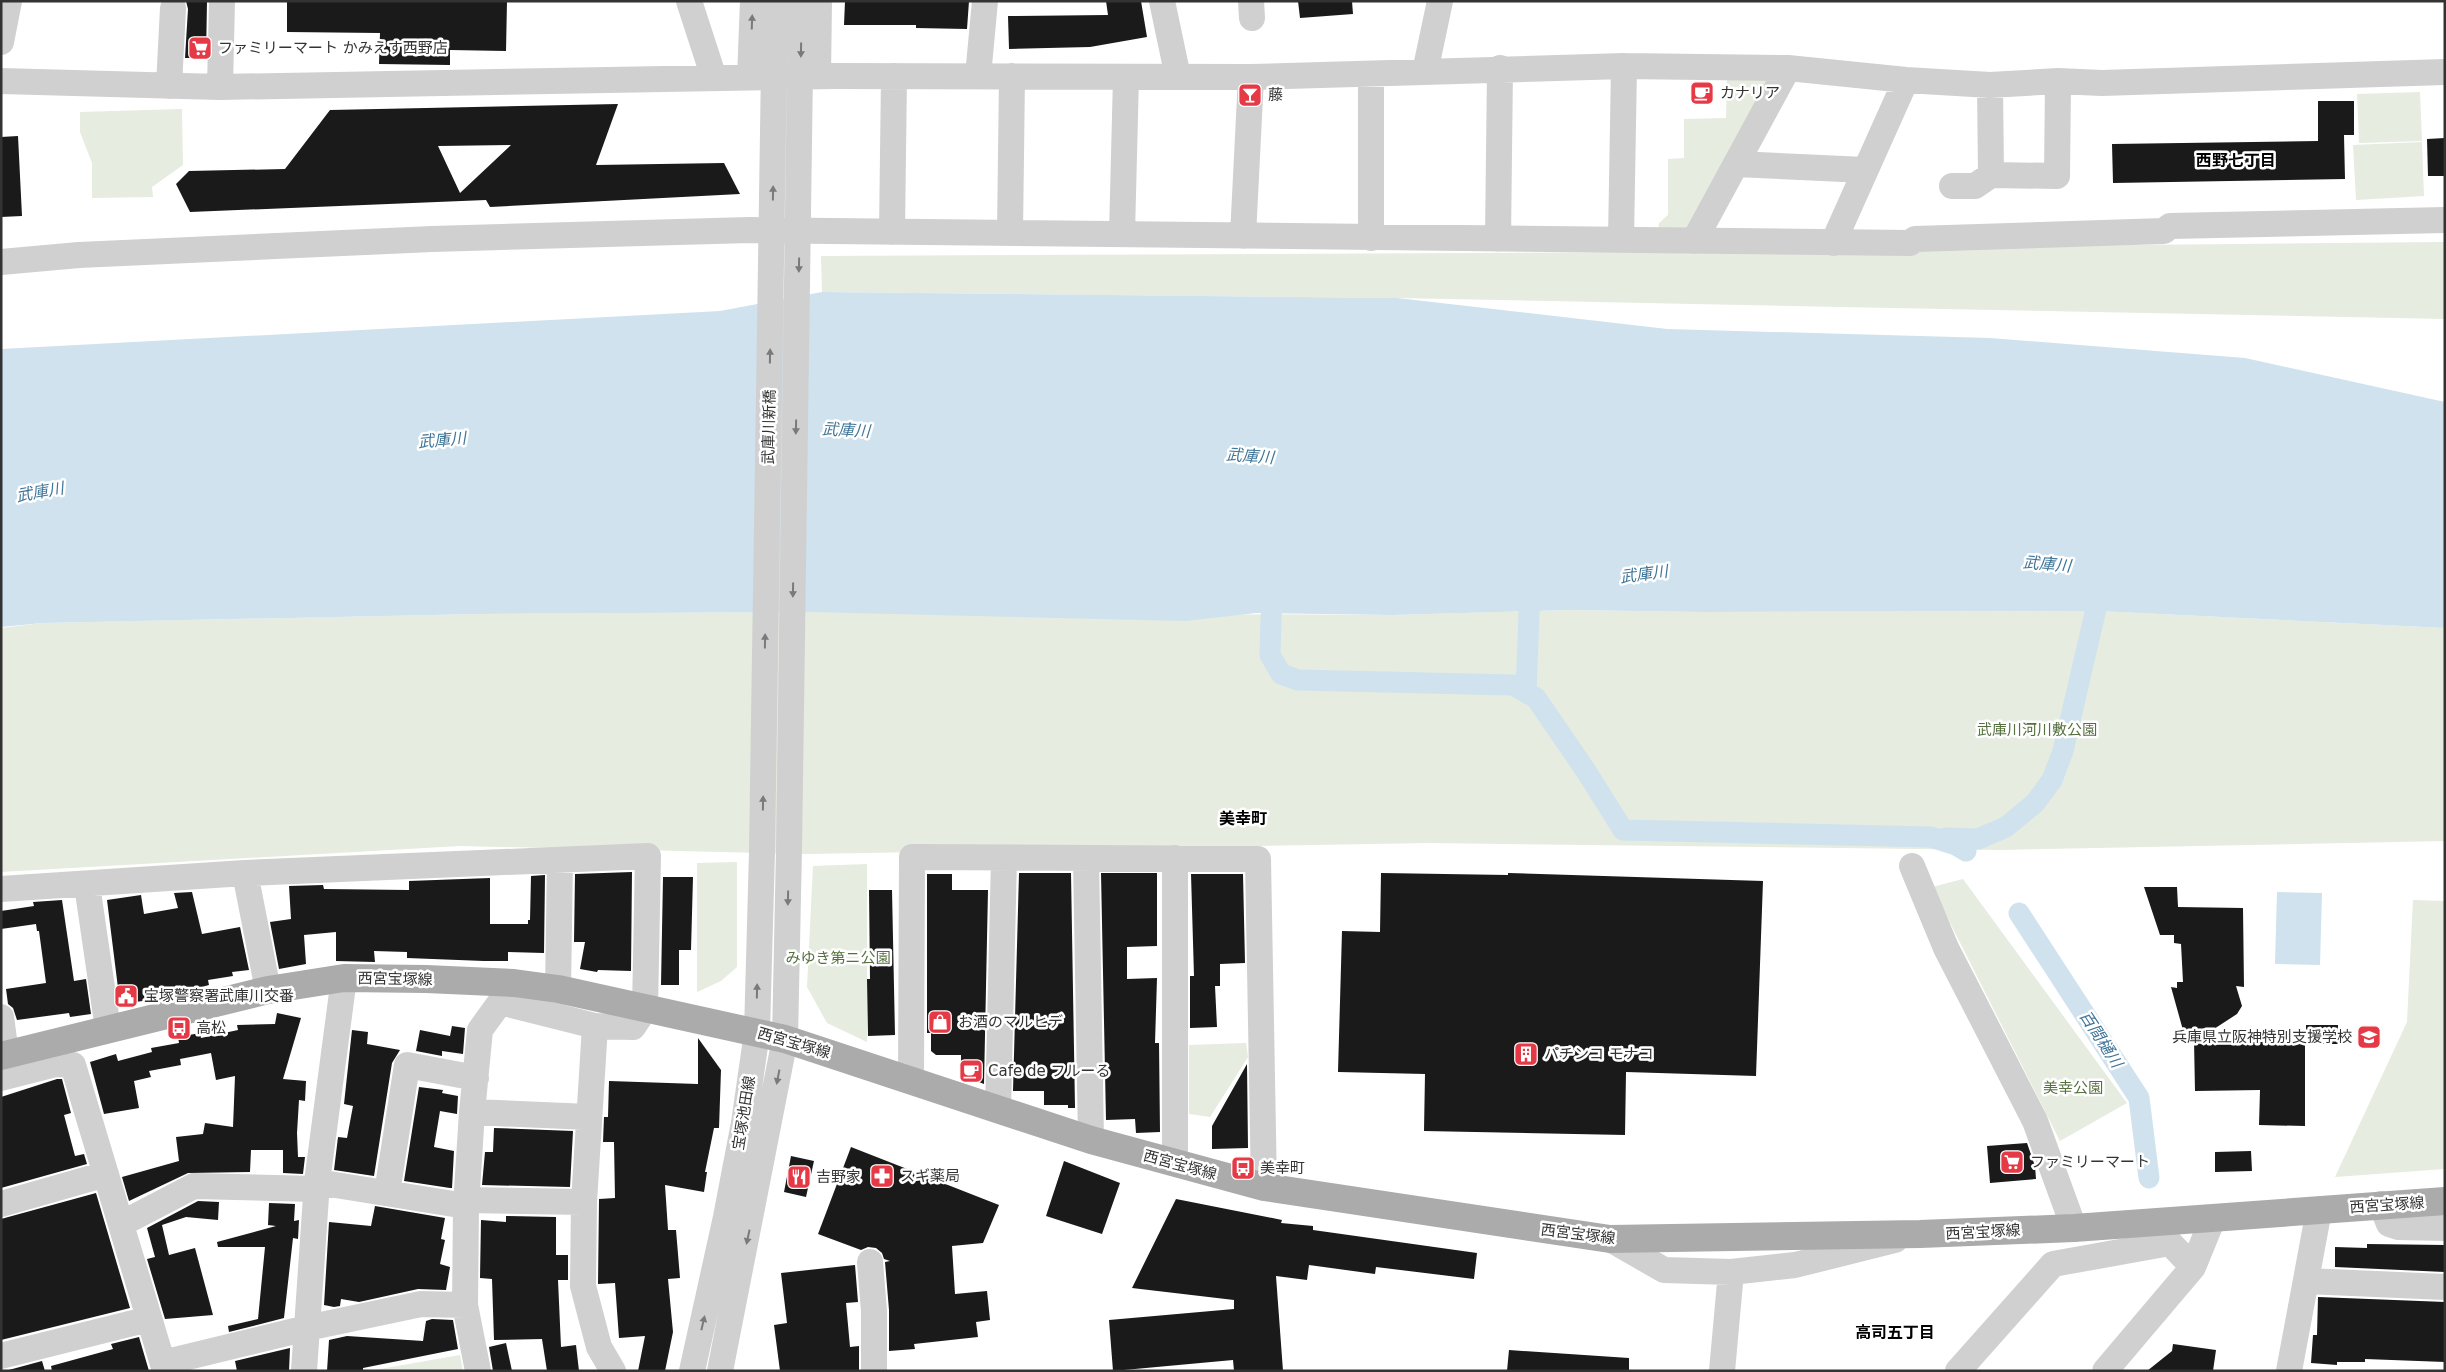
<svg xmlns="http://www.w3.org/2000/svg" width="2446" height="1372" font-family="'DejaVu Sans','Noto Sans JP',sans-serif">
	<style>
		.green { fill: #e6ecdf }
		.water { fill: #cfe2ee }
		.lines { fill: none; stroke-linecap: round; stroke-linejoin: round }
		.canal { stroke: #cfe2ee; stroke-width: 21 }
		.building { fill: #1a1a1a; fill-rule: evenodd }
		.minor { stroke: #d0d0d0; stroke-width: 26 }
		.major { stroke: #ababab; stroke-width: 28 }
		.minor-bridge { stroke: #d0d0d0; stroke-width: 26 }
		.oneway { fill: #7a7a7a }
		.labels { text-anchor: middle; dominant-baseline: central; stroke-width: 5; stroke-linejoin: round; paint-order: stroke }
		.poi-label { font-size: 15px; fill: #333; stroke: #fff; text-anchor: start }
		.street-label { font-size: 15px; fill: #333; stroke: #fff }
		.park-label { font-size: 15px; fill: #56703f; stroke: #fff }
		.neighbourhood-label { font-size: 16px; font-weight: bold; fill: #000; stroke: #fff }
		.water-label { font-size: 16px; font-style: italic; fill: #3f7597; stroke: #fff }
	</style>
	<rect width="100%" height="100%" fill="#fff"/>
	<!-- green -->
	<path class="green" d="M1727,72L1772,74L1686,236H1657L1659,223L1668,215V159L1684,158V119L1726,118Z
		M2420,92L2422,141L2359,143L2357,94Z
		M182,109L183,165L152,187L153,197L92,198V163L80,132V112Z
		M2422,142L2424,196L2356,200L2353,145Z
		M2445,242V319L1397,298L822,292L821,256L1903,251L1923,247Z
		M1571,610L1700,612L2098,611L2445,628V841L2000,850L1428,843L809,854L460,846L1,872V628L43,623L479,614L811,612L1392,615Z
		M737,862V967L721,981L697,992V863Z
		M867,864V1042L827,1023L807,987L813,866Z
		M1963,879L2127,1103L2060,1141L1932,887Z
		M2413,900L2445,901V1169L2335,1177L2407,1022Z
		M1246,1043L1248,1057L1210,1117L1189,1114V1045Z
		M460,1355L463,1371H374V1370Z"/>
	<!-- water -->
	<path class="water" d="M822,292L1397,298L1667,329L1990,338L2245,358L2445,402V628L2098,611L1700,612L1571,610L1392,615L1256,613L1185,621L811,612L479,614L43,623L1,627V349L720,311Z
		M2277,892L2322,893L2320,965L2275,964Z"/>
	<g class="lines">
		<!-- canal -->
		<path class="canal" d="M1272,586L1270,655L1281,674L1298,680L1513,685L1536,698L1586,771L1623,830L1931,837L1956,845L1966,851
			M1526,692L1530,587
			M1946,838L1978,839L2006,827L2035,803L2052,780L2063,751L2102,583
			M2019,913L2139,1098L2149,1178"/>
	</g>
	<!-- building -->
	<path class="building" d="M186,1H207L206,58H185L188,9Z
		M287,1H507L506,51L450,50V65L379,64L380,33L287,32Z
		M845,1H969L967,29L916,28V25H844Z
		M1106,1H1141L1147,37L1090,47L1009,49L1008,16L1108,15Z
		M1298,1H1352L1353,14L1300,18Z
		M2318,101H2354V135H2344L2345,179L2113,183L2112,144L2318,141Z
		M618,104L596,165L724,163L740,194L490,207L486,200L190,212L176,184L189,171L285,169L330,110ZM511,145L460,193L438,146Z
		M18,136L22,216L1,217V137Z
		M2445,138V176H2428L2427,139Z
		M632,872L631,971L598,970L597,972L580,969L585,942H574L575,874Z
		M1019,873H1071L1075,1108H1068V1105H1044V1091H1013Z
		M1101,873H1157V946L1127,947V979L1157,978L1155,1043H1159L1160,1132L1136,1133L1135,1119L1106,1120Z
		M1381,873L1508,875V873L1763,881L1756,1076L1626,1072L1625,1135L1424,1131L1425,1074L1338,1072L1342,931L1380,932Z
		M927,874H952V890H988L984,1084L961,1075V1055H936L931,1051V1033H927Z
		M1191,874H1243L1245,963L1220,964V986H1215L1217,1027L1190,1028V976H1194Z
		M545,875L544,953L508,952V961H484L407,958V952L374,951L375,962L336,961V932L304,935L306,964L279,969L270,922L291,919L289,886L323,885L324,889L409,890V881L490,878V924H528V920H530L531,876Z
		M663,877H693L691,950H679V985H661Z
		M2144,887H2177L2178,907L2243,908L2244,987L2236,986L2242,1006L2237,1014L2197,1040L2305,1043V1126L2259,1125L2260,1090L2195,1091L2194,1041H2186L2171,987L2177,988V982H2183L2181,944L2174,943V935H2160Z
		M869,890H892L895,1035L868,1036L867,979H870Z
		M192,892L202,934L240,927L249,970L232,972L233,976L208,980L209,985L158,999L120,1004L107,900L141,895L144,914L178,908L174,893Z
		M62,900L74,981L86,979L91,1014L70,1017L69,1013L17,1020L13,1008L8,1004L6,989L46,983L39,931H37L36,924L1,929V911L34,906L33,902Z
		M277,1013L301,1018L283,1079L306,1081L305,1101L299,1100L297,1133L298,1157H305L303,1174L283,1173V1150H251L250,1172L188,1173L129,1201L122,1177L179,1161L176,1137L203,1134L205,1123L233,1127L235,1076L216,1080L211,1053L180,1059L181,1065L149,1071L151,1077L134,1081L139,1108L104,1114L90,1062L116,1054L118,1061L152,1052L151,1048L179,1043L178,1037L200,1033L201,1038L238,1030L237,1025L275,1024Z
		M2306,1025H2338V1044H2306Z
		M452,1026L465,1028L463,1054L442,1051V1056L416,1051L420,1030L450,1036Z
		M352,1030L368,1032L367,1044L400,1050L392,1063L374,1176L334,1170L338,1137L347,1138L353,1106L344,1104Z
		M698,1038L721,1070L719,1128H714L705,1172H707L704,1192L665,1185L668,1230H676L680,1278L668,1279L673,1332L665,1371H638L645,1336L619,1338L615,1283L598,1284L599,1199L615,1198L614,1142H603L604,1117H608L609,1081L698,1084Z
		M1247,1064L1248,1148L1212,1149V1126Z
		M57,1079H62L71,1113L64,1115L75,1156L84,1154L87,1164L1,1188V1097Z
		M419,1087L443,1090L442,1093L458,1096L457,1114L440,1111L434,1147L454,1151L452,1188H450L404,1181Z
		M494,1128L573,1131L570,1187L482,1185L485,1152H493Z
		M2027,1143L2035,1166L2036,1179L1990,1183L1987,1146Z
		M851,1147L999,1205L983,1243L952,1246L955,1294L987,1291L990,1320L976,1322L978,1337L914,1344L915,1349L889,1351V1310L885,1262L890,1261L884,1259L882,1253L876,1248L868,1247L861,1250L818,1234Z
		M2251,1151L2252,1171L2215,1172V1152Z
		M791,1156L814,1161L806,1197L784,1192Z
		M1064,1161L1120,1183L1102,1234L1046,1216Z
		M96,1193L130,1308L1,1340V1219Z
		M1176,1199L1282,1220L1281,1223L1313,1226V1230L1477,1253L1474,1279L1376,1267L1375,1274L1309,1265L1307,1280L1276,1276L1283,1371H1234L1233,1360L1113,1371L1109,1320L1234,1309V1300L1132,1288Z
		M198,1201L219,1202L218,1220L186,1217L162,1225L169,1255L195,1248L213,1315L165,1319L147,1259L155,1257L147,1228Z
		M269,1203L295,1204L294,1221L299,1220L298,1239L293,1238L284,1318L229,1332L228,1326L258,1319L265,1247H218L217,1242L276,1226L268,1225Z
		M375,1206L445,1218L441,1239L445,1240L440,1264L450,1267L446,1290L418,1289L359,1302L341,1299L340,1306L334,1307L324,1305L329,1222L371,1226Z
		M506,1216L556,1217V1255H568V1280H558L561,1347L576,1345L579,1371H547L542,1339L494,1340L492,1279L480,1278L481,1220L506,1222Z
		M2367,1244L2445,1245V1272L2335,1267V1247L2367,1248Z
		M855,1265L858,1302L846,1303L850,1347L859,1346V1371H780L774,1325L787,1323L781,1273Z
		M2318,1297L2445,1302V1362L2365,1359V1362H2337V1365L2311,1363L2313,1335H2317Z
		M432,1319L453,1320L458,1349L363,1368V1371H327L329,1340L347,1336L423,1341L426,1321Z
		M139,1337L149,1371H52L51,1366L113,1349L111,1344Z
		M506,1343L512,1371H493L489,1347Z
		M2173,1344L2216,1350L2213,1371H2147L2172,1351Z
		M290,1348L289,1371H237L235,1361Z
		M1509,1350L1629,1358V1371H1507Z
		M42,1361L45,1371H1H5Z"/>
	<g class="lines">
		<!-- minor -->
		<path class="minor" d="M689,1L714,78
			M1162,1L1178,77
			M1251,1L1252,18
			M1,42L9,1
			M1425,72L1440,1
			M1371,74V238
			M818,76L819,1
			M978,76L985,1
			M750,77L753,1
			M1,81L220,87L835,76L1251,77L1624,66L1788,68L1906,80L1990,85L2058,81L2102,83L2445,72
			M1990,85L1991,175L2057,176L2058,81
			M169,86L173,8
			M220,87L222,1
			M1736,164L1865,170
			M1952,186H1975L1991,175
			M892,232L894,76
			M1010,233L1012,76
			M1122,234L1126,77
			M1243,236L1251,77
			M1498,239L1500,68
			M1621,240L1624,66
			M1694,241L1788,68
			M1833,243L1906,80
			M1,262L79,255L432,239L750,230L1910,243L1915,239L2164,231L2170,226L2445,220
			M1086,858L1091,1140
			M1175,858V1163
			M1912,866L1946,948L2035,1121L2074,1228
			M245,873L268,990
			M87,885L108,1029
			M1,889L245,873L648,856L645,1009L633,1027L595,1026L584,1202L583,1286L599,1347L613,1371
			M558,989L560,860
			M500,1002L595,1026
			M1,1017L6,1054
			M1,1078L56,1064L73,1065L165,1371
			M911,1079L912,857L1258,859L1264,1187
			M998,1110L1004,858
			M472,1112L589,1117
			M317,1182L466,1206
			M387,1193L407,1065L476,1078
			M466,1200L584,1202
			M1,1204L106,1174
			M2381,1204L2389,1224L2398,1227L2445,1228
			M121,1224L194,1186L316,1189
			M1610,1239L1664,1270L1731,1272L1795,1265L1895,1240
			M870,1262L874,1311V1371
			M2306,1281L2445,1287
			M1,1356L149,1319
			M163,1363L307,1328L421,1304L465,1305
			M304,1371L317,1182L344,978
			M478,1371L465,1305L466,1206L472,1112L480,1030L514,983
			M692,1371L726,1217L744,1123L757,1032L762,852
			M720,1371L785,1039L789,849
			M1722,1371L1731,1272
			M1958,1371L2053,1264L2170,1243L2193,1267
			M2105,1371L2193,1267L2213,1218
			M2289,1371L2319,1210"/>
		<!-- major -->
		<path class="major" d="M1,1056L268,990L344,978L426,979L514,983L558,989L785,1039L1091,1140L1264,1187L1610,1239L1920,1234L2074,1228L2445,1201"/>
		<!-- minor-bridge -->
		<path class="minor-bridge" d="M789,849L801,1
			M762,852L775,1"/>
	</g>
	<!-- one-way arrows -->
	<defs><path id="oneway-solid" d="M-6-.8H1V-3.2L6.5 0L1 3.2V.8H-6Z" transform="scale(1.25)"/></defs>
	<g class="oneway">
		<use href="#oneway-solid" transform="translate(752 22) rotate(-88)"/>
		<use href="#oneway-solid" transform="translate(801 50) rotate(91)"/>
		<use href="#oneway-solid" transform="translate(773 193) rotate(-89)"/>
		<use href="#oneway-solid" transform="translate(799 265) rotate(91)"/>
		<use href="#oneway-solid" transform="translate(770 356) rotate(-89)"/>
		<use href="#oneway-solid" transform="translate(796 427) rotate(91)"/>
		<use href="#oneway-solid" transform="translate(793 590) rotate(91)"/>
		<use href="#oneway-solid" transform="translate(765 641) rotate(-89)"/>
		<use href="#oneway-solid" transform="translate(763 803) rotate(-89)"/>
		<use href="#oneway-solid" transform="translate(788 898) rotate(91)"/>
		<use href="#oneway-solid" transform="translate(757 991) rotate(-89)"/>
		<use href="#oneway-solid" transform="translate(778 1077) rotate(101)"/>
		<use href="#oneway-solid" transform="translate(748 1237) rotate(102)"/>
		<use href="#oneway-solid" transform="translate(703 1323) rotate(-77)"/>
	</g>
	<!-- icons -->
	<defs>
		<g id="supermarket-square" transform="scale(1.25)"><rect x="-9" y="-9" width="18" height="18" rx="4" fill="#e63946" stroke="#fff"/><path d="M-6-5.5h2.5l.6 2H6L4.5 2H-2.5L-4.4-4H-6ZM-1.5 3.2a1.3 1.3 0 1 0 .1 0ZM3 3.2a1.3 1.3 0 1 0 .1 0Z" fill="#fff"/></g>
		<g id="cafe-square" transform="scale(1.25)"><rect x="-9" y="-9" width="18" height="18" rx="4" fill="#e63946" stroke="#fff"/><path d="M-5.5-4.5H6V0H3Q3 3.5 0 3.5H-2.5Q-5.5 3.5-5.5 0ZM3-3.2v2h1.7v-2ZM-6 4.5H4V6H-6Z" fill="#fff"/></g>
		<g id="bar-square" transform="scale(1.25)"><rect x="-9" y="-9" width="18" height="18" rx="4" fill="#e63946" stroke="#fff"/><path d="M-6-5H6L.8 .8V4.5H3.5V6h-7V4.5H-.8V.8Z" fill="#fff"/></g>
		<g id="civic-square" transform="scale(1.25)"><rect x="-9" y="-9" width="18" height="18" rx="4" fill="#e63946" stroke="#fff"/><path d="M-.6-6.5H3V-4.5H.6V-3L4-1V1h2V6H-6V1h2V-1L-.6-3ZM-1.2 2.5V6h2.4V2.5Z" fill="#fff"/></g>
		<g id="shop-square" transform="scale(1.25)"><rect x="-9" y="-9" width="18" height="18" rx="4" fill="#e63946" stroke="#fff"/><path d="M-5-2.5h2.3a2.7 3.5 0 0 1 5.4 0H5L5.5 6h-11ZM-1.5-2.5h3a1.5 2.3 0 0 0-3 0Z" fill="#fff"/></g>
		<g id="bus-square" transform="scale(1.25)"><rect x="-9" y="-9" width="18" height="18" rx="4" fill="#e63946" stroke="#fff"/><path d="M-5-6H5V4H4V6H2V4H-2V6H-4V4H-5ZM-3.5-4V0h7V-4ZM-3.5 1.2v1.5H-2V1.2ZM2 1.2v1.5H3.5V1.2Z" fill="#fff"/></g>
		<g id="school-square" transform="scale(1.25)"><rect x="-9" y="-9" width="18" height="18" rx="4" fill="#e63946" stroke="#fff"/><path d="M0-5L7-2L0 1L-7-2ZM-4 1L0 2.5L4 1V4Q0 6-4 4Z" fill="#fff"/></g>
		<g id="building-square" transform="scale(1.25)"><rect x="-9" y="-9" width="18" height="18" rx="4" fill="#e63946" stroke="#fff"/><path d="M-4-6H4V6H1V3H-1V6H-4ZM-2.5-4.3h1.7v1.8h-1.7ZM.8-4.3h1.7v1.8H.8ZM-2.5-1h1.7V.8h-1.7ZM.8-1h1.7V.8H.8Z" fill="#fff"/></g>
		<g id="pharmacy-square" transform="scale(1.25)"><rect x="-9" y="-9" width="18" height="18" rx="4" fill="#e63946" stroke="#fff"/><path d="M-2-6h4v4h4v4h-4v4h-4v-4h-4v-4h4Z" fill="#fff"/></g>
		<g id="restaurant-square" transform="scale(1.25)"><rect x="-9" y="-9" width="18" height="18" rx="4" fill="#e63946" stroke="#fff"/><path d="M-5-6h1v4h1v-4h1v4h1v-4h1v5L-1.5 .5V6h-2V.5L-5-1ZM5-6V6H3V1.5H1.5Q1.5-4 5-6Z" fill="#fff"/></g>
	</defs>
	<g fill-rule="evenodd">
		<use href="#supermarket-square" x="200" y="48"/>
		<use href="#cafe-square" x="1702" y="93"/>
		<use href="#bar-square" x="1250" y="95"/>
		<use href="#civic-square" x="126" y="996"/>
		<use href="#shop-square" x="940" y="1022"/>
		<use href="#bus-square" x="179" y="1028"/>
		<use href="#school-square" x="2369" y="1037"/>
		<use href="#building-square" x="1526" y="1054"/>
		<use href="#cafe-square" x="971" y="1071"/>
		<use href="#supermarket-square" x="2012" y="1162"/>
		<use href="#bus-square" x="1243" y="1168"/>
		<use href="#pharmacy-square" x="882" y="1176"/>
		<use href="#restaurant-square" x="799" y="1177"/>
	</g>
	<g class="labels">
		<!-- poi labels -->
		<g class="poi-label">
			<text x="218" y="48">ファミリーマート かみえす西野店</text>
			<text x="1720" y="93">カナリア</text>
			<text x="1268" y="95">藤</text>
			<text x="144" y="996">宝塚警察署武庫川交番</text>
			<text x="958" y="1022">お酒のマルヒデ</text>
			<text x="196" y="1028">高松</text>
			<text x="2352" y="1037" text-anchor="end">兵庫県立阪神特別支援学校</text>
			<text x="1544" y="1054">パチンコ モナコ</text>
			<text x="988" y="1071">Cafe de フルーる</text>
			<text x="2030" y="1162">ファミリーマート</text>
			<text x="1260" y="1168">美幸町</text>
			<text x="900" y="1176">スギ薬局</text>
			<text x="816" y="1177">吉野家</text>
		</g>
		<!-- street labels -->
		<g class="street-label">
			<text transform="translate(769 427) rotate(-89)">武庫川新橋</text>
			<text transform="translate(395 979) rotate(1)">西宮宝塚線</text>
			<text transform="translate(794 1043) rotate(16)">西宮宝塚線</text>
			<text transform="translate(744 1113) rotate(-81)">宝塚池田線</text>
			<text transform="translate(1180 1165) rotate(15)">西宮宝塚線</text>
			<text transform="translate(2387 1205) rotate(-4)">西宮宝塚線</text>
			<text transform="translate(1983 1232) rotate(-3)">西宮宝塚線</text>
			<text transform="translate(1578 1234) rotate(7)">西宮宝塚線</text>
		</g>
		<!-- park labels -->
		<g class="park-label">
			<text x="2037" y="730">武庫川河川敷公園</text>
			<text x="838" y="958">みゆき第ニ公園</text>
			<text x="2073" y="1088">美幸公園</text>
		</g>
		<!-- neighbourhood labels -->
		<g class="neighbourhood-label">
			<text x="2236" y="160">西野七丁目</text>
			<text x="1243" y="818">美幸町</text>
			<text x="1895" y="1332">高司五丁目</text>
		</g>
		<!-- water labels -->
		<g class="water-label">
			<text transform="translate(846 430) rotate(3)">武庫川</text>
			<text transform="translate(442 440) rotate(-5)">武庫川</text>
			<text transform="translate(1250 456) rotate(4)">武庫川</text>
			<text transform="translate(40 492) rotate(-10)">武庫川</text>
			<text transform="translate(2047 564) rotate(5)">武庫川</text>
			<text transform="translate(1644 574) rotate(-7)">武庫川</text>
			<text transform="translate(2101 1039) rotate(57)">百間樋川</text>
		</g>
	</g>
	<!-- border -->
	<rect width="2446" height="1372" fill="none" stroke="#333333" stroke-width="5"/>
</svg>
